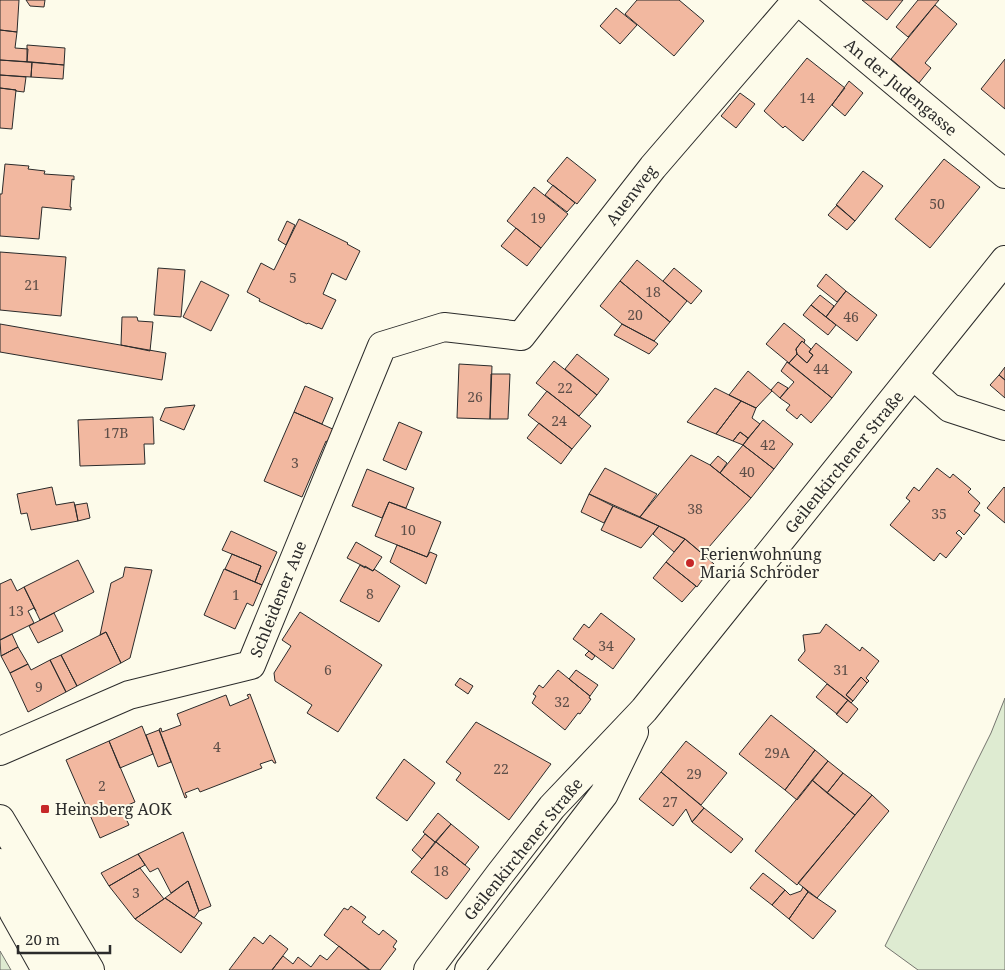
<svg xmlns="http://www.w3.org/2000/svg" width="1005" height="970" font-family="'Noto Serif',serif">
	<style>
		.green { fill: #deebd1; stroke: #74746e }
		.building { fill: #f2b8a0; stroke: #2b2b2b }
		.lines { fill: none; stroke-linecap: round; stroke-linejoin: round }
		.minor-casing { stroke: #2b2b2b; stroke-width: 30 }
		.major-casing { stroke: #2b2b2b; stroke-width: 30 }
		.minor { stroke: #fdfbea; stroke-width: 28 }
		.major { stroke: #fdfbea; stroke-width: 28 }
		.poi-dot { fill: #c62828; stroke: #fdfbea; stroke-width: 2 }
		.labels { text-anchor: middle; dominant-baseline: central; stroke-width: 4; stroke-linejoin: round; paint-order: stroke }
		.number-label { font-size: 14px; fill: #5d4e48 }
		.street-label { font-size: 16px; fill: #2b2b2b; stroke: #fdfbea }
		.poi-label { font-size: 16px; fill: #2b2b2b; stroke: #fdfbea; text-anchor: start }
	</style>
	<rect width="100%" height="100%" fill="#fdfbea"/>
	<!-- green -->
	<path class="green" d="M1005,698V970H918L885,946L991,733Z
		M0,951L11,970H0Z"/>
	<!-- building -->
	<path class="building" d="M0,0H19L17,32L0,30Z
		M26,0H45L44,7L30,6Z
		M637,0H679L704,21L674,56L625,14Z
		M862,0H903L887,20Z
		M918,0H939L908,37L896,27Z
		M935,5L957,24L925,63L931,68L919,83L891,59Z
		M616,8L637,25L620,44L600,26Z
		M0,30L17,32L15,48L28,49L27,62L0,60Z
		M27,45L65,48L64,65L27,62Z
		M807,58L845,88L803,141L785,126L783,128L764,111Z
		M1005,59V109L981,89Z
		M0,60L32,62L31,77L0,75Z
		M32,62L64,65L63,79L31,77Z
		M0,75L26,77L24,92L16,91V90L0,88Z
		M849,81L863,93L845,116L832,105Z
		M0,88L16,90L12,129L0,128Z
		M740,93L755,104L736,128L721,116Z
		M567,157L596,180L577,204L547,181Z
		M944,159L980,187L930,248L895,219Z
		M5,164L29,166L28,169L45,171L44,174L74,176V180L72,179L70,207H71V210L42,207L39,239L0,236V194H2Z
		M863,171L883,186L855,221L836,205Z
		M553,185L575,203L567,212L545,195Z
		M534,187L568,214L541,248L507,221Z
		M837,205L855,221L847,230L828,215Z
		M299,219L348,243L347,244L360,251L346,280L332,273L323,294L336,300L322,329L308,323L307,324L259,301L260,299L247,292L261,263L274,270Z
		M287,221L295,225L286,245L278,240Z
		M516,228L541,248L527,266L501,246Z
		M0,252L66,257L61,316L0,310Z
		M637,260L687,301L670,322L620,281Z
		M158,268L185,270L181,317L154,315Z
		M674,268L702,291L691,304L663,281Z
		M826,274L846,291L837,302L817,286Z
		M201,281L229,295L211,331L183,317Z
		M620,281L670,322L654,341L622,324L600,306Z
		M846,291L877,315L857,341L826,317Z
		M820,295L834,306L826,317L811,305Z
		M811,305L836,325L828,335L803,315Z
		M122,317H137L138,321L153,322L150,351L121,345Z
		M784,323L805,340L804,343L802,341L796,349L797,354L789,363L766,344Z
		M0,324L166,353L162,380L0,352Z
		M622,324L654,341L658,344L649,354L614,335Z
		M802,341L811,349L809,352L813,355L807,363L797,354L796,349Z
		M816,343L852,372L832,398L789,363L797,354L807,363L813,355L809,352Z
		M577,354L609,379L597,395L565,369Z
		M554,361L597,395L579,416L536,383Z
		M787,362L832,398L811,423L801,414L797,419L786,410L790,405L780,398L794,382L781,371Z
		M459,364L492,366L490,419L457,418Z
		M1005,367V380L999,375Z
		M748,371L772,391L756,408L729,395Z
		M491,374H510L508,419H490Z
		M999,375L1005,380V398L990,385Z
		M778,382L788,388L780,398L771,390Z
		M305,386L333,398L322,424L294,412Z
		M715,388L741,401L716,434L687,422Z
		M547,391L591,426L572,449L528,415Z
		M741,401L756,408L752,418L760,424L748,438L740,432L733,441L716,434Z
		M195,405L184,430L160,420L165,408Z
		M294,412L335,430L329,443L326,441L302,497L264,481Z
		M153,417L154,444H144L145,464L80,466L78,420Z
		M763,420L793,444L774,469L743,445Z
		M399,422L422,432L406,470L383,460Z
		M539,423L572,449L561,464L527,438Z
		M740,432L748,438L743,445L733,441Z
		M743,445L774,469L751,498L720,473Z
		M691,455L710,465L751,498L703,554L685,539L640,517Z
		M718,456L727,463L720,473L710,465Z
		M605,468L657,494L640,517L589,494Z
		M937,468L950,478L953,474L971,489L968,492L980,503L974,511L980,515L964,535L959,530L956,533L962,538L946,558L940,553L934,561L890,525L910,501L906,498L914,487L919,491Z
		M367,469L414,488L406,508L389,502L382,518L352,506Z
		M52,487L56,505L74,502L78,521L31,530L27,513L21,514L17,494Z
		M1004,487L1005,488V523L987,508Z
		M589,494L613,506L604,523L581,512Z
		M389,502L441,522L427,557L375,536Z
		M87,503L90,518L78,521L75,505Z
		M613,506L659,526L641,548L601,530Z
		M659,526L685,539L674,552L653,534Z
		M231,531L277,552L262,585L255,582L261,566L222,550Z
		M685,539L714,564L697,587L666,562Z
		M356,542L382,557L373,571L347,558Z
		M397,545L427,557L430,552L437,555L426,584L390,562Z
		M232,554L261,566L255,582L225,569Z
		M78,560L94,592L40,620L24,587Z
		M666,562L696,586L682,602L653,578Z
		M360,565L365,568V566L373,571L374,569L400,586L379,622L340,601Z
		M125,567L152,570L130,658L121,663L106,632L100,635L111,583L123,577Z
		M224,569L262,585L253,606L247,603L235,629L204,615Z
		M11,579L17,591L24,587L36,611L34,608L28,611L34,623L0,640V584Z
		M300,612L382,665L338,732L307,713L312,705L275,681L274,673L291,646L282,640Z
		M54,613L63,631L38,643L29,626Z
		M601,613L635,639L613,669L573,639L584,624L589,628Z
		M826,624L860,651L862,647L879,661L866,678L869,681L867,683L861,677L846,695L853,701L851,703L798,660L805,651L803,635L820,633Z
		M106,632L121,663L77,686L61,655Z
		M12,634L18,647L1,656L0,640Z
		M18,647L28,664L10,673L1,656Z
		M589,651L595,656L592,660L585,655Z
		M61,655L77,686L66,692L50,660Z
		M50,660L66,692L28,712L10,673L28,664L31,670Z
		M558,670L590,696L589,698L591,699L580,714L578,713L565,730L532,703L536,696L533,694L539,685L543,688Z
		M576,670L598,685L590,696L569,679Z
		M861,677L867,683L853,701L846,695Z
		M460,678L473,686L468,694L455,685Z
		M827,684L848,700L837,714L816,697Z
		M250,694L276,763H274L272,760L260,764L262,768L200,792L198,788L185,793L187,797L185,798L159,729L161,728L162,732L181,725L177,714L226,695L230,706L249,698L247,695Z
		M848,700L858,709L847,723L836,714Z
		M771,715L815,750L785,790L739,754Z
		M476,722L551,764L509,820L456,780L461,773L446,762Z
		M142,726L153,754L120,768L109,741Z
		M159,730L171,762L158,767L146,735Z
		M109,741L135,802L121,808L129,825L100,838L66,760Z
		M686,741L727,773L701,805L661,772Z
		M815,750L828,761L797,800L785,790Z
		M404,759L435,783L407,821L376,798Z
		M828,761L843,773L827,793L812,780Z
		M661,772L704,808L692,822L686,809L673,826L639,799Z
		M843,773L872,795L855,815L827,793Z
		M812,780L855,815L797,885L755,851Z
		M872,795L889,811L817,898L798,883Z
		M704,808L743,839L731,853L692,822Z
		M438,813L451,824L435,842L423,832Z
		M451,824L479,847L465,865L436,842Z
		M183,832L211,906L199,911L188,881L171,893L158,868L150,872L138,854Z
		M425,834L435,842L422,859L412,850Z
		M436,842L470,869L448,898L446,899L411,872Z
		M138,854L145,865L109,886L101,873Z
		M140,868L164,899L135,919L109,886Z
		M763,873L785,890L772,905L750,888Z
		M188,881L199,911L194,918L165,898Z
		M803,887L808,892L789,919L772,905L785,890L790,895L801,891Z
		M808,892L836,911L813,939L789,919Z
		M165,898L202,923L181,953L135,919Z
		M351,906L366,917L362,922L379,935L383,930L397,941L393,947L396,949L380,970H370L324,935L344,908L348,910Z
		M270,935L288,949L272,970H229L254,937L263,944Z
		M339,946L369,970H272L283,956L293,964L298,957L311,967L320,955L327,960Z"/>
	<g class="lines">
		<!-- minor casing -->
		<g class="minor-casing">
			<path id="minor" d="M797,0L1005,174
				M914,376L950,408L1005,426
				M0,751L129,695L251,665L382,346L444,327L521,336L653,167L797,0
				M0,863L27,903L65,970
				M428,970L500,874L552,807L644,710L1005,260
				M469,970L604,794L634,732"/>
		</g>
		<!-- major casing -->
		<g class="major-casing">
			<path id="major" d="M0,819L90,970
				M0,882L14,913L46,970"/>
		</g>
		<!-- minor -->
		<use href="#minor" class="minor"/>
		<!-- major -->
		<use href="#major" class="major"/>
	</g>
	<!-- markers -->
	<g class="poi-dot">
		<circle cx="690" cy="563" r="5"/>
		<rect x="40" y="804" width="10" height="10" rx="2.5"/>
	</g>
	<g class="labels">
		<!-- number labels -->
		<g class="number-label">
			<text x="807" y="97">14</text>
			<text x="937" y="203">50</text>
			<text x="538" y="217">19</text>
			<text x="293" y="277">5</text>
			<text x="32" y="284">21</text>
			<text x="653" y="291">18</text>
			<text x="635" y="314">20</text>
			<text x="851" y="316">46</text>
			<text x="821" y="368">44</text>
			<text x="565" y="387">22</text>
			<text x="475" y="396">26</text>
			<text x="559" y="420">24</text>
			<text x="116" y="432">17B</text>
			<text x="768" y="444">42</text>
			<text x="295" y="462">3</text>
			<text x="747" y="471">40</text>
			<text x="695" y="508">38</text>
			<text x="939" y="513">35</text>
			<text x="408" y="529">10</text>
			<text x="370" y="593">8</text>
			<text x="236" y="594">1</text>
			<text x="16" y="610">13</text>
			<text x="606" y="645">34</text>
			<text x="328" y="669">6</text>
			<text x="841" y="669">31</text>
			<text x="39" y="686">9</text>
			<text x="562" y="701">32</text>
			<text x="217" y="746">4</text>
			<text x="777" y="752">29A</text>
			<text x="501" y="768">22</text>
			<text x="694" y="773">29</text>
			<text x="102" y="785">2</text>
			<text x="670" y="801">27</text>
			<text x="441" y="870">18</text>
			<text x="136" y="892">3</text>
		</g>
		<!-- street labels -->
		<g class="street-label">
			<text transform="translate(901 87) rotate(40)">An der Judengasse</text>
			<text transform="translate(631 195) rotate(-52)">Auenweg</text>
			<text transform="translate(844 462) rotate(-51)">Geilenkirchener Straße</text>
			<text transform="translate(278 599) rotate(-68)">Schleidener Aue</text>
			<text transform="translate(523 849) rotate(-51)">Geilenkirchener Straße</text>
		</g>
		<!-- poi labels -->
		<g class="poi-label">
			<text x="700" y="554">Ferienwohnung<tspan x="700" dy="18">Maria Schröder</tspan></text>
			<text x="55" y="809">Heinsberg AOK</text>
		</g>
	</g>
	<!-- scale -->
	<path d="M18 945v8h92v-8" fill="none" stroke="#2b2b2b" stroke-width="2.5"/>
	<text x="25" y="945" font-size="15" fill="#2b2b2b" stroke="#fdfbea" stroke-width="4" paint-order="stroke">20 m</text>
</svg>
